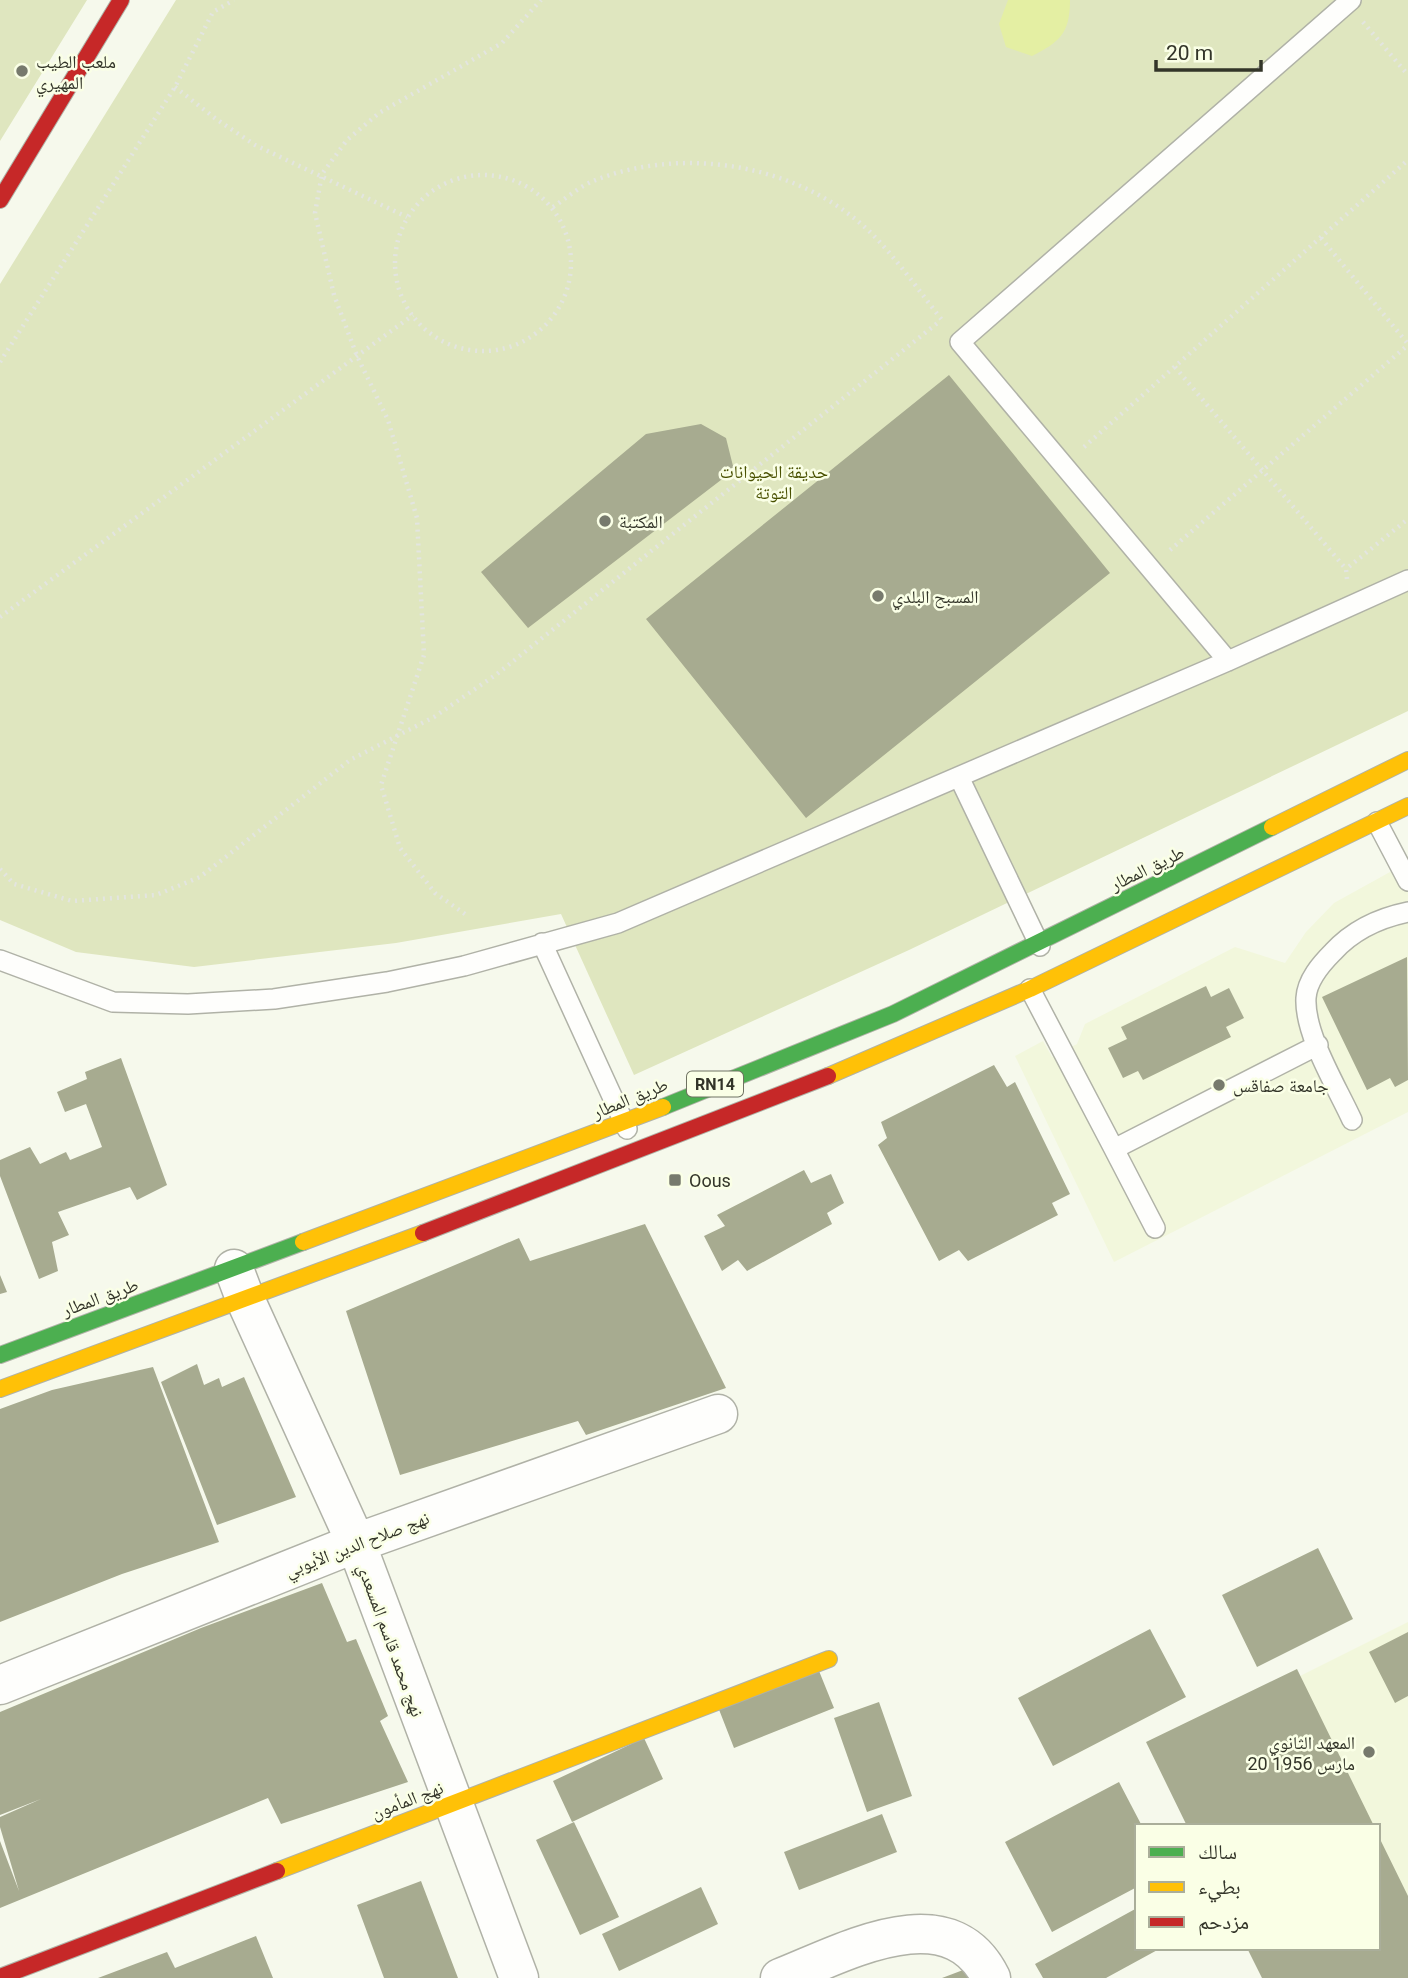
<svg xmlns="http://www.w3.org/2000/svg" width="1408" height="1978" font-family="Roboto,'Noto Naskh Arabic',sans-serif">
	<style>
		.built { fill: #f2f7dc }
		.green { fill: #dfe6bf }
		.water { fill: #e4efa3 }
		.building { fill: #a7ab90 }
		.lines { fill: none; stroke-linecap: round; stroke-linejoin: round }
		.lane-casing { stroke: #b0b2a7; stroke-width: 22 }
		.street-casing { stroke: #b0b2a7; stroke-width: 41 }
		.fast-casing { stroke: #b0b2a7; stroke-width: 18 }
		.slow-casing { stroke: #b0b2a7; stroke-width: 18 }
		.jam-casing { stroke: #b0b2a7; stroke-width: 18 }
		.path { stroke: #e3e5e0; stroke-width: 4.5; stroke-dasharray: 2 5; stroke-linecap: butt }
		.lane { stroke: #fefefc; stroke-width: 19 }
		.street { stroke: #fefefc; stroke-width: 38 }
		.fast { stroke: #4caf50; stroke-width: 16 }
		.slow { stroke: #ffc107; stroke-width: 16 }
		.jam { stroke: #c62828; stroke-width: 16 }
		.poi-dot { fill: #777a6d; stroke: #faffe6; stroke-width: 2.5 }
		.labels { text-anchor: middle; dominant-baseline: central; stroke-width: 5; stroke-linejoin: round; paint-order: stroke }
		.shield { fill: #faffe6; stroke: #6f7262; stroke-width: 2 }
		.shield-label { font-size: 16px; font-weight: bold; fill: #333529 }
		.poi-label { font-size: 18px; fill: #333529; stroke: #faffe6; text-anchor: start }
		.park-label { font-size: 18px; fill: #495100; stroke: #faffe6 }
		.street-label { font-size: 18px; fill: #333529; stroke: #faffe6 }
	</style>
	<rect width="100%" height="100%" fill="#f6f9ec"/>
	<!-- built -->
	<path class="built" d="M1408,862V1112L1114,1262L1015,1056L1043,1041L1052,1057L1077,1044L1085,1024L1235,947L1285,963L1306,932L1334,903Z
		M1408,1622V1909L1378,1849V1826H1367L1294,1679Z"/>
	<!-- green -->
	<path class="green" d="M0,0H87L0,141Z
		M176,0H1408V711L909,950L634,1075L561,914L396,943L194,967L76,952L0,920V284Z"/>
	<!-- water -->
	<path class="water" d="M1008,0H1070C1070,34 1059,42 1032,56L1006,47L999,24Z"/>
	<!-- building -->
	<path class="building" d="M949,375L1110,573L806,818L646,619Z
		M701,424L726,438L734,470L528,628L481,572L646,434Z
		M1407,957L1408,1080L1395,1087L1390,1078L1367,1090L1322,997Z
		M1206,986L1211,997L1229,988L1244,1018L1226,1027L1231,1037L1143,1080L1138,1071L1123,1078L1108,1048L1127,1039L1121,1027Z
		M121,1058L167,1185L137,1200L130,1187L58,1212L69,1235L52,1242L58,1271L39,1279L0,1176V1160L30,1147L40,1164L66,1152L70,1160L102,1147L86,1104L65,1112L57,1092L87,1079L85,1072Z
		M994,1065L1007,1087L1015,1082L1070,1194L1052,1203L1058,1215L968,1261L959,1250L939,1261L878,1145L887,1138L881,1122Z
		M804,1170L811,1183L831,1174L844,1203L827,1213L832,1224L747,1271L738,1260L722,1271L704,1236L725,1226L717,1215Z
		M645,1224L726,1388L586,1435L578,1421L400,1475L346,1311L519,1238L530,1261Z
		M0,1275L7,1292L0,1294Z
		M197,1364L204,1385L219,1378L222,1387L244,1377L296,1497L217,1525L161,1382Z
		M153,1367L219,1542L122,1574L0,1622V1409L52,1390Z
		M1318,1548L1353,1619L1257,1667L1222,1595Z
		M322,1583L347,1642L356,1639L388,1716L380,1721L408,1782L281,1824L268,1798L0,1908V1841L19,1891L0,1827V1817L41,1799L0,1815V1712L201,1628Z
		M1150,1629L1186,1697L1053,1766L1018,1698Z
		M1408,1632V1696L1395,1703L1369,1652Z
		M817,1666L834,1708L734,1748L718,1707Z
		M1297,1669L1374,1826H1187L1146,1742Z
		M879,1702L912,1796L867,1812L834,1718Z
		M644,1738L663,1779L572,1822L553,1781Z
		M1119,1782L1142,1826H1137V1887L1052,1932L1005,1842Z
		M882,1814L897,1852L799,1890L784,1852Z
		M574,1822L619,1917L580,1935L536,1840Z
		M1378,1835L1408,1896V1978H1262L1247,1948H1378Z
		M421,1881L458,1978H384L357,1905Z
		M701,1887L718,1924L619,1971L602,1934Z
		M1137,1908V1948H1161L1106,1978H1043L1035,1964Z
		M256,1936L273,1978H98L167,1952L175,1968Z
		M971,1967L975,1978H942Z"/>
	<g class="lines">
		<!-- lane casing -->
		<g class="lane-casing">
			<path id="lane" d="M1228,661L960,342L1351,0
				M959,777L1040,946
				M1377,822L1408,881
				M542,943L627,1129
				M0,960L113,1002L188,1004L274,999L387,982L464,966L618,923L1228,661L1408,580
				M1030,989L1114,1149L1318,1045
				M1352,1120C1337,1087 1304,1034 1306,998C1307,980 1321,964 1333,952C1353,930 1379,918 1408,912
				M1114,1149L1155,1228"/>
		</g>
		<!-- street casing -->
		<g class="street-casing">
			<path id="street" d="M234,1269L246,1301L356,1543L519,1978
				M0,1685L356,1543L718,1414
				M780,1978C844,1953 949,1893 991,1978"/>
		</g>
		<!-- fast casing -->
		<g class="fast-casing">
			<path id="fast" d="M663,1107L893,1014L1272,827
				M0,1355L303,1242"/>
		</g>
		<!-- slow casing -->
		<g class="slow-casing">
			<path id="slow" d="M1272,827L1408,760
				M828,1076L1030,989L1408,806
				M303,1242L663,1107
				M0,1389L423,1233
				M277,1871L829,1659"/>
		</g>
		<!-- jam casing -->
		<g class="jam-casing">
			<path id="jam" d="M0,200L121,0
				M423,1233L828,1076
				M0,1977L277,1871"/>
		</g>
		<!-- path -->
		<path class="path" d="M1363,22L1408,75
			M175,87L216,119L255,145L407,217
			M395 263a88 88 0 1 1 176 0a88 88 0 1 1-176 0Z
			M553,207C565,199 579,187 593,181C685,144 805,165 875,237C899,262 920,292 942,320
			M1321,238L1408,344
			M0,362L175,87L213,12L234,0
			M1175,367L1346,569
			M1084,447L1408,160
			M1170,550L1408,345
			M1347,579L1346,569L1408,519
			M0,617L413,315
			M0,869L14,884L72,901L156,895L200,877L350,760L434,717L497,674L940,321
			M465,914L435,893L400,848L381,785L424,655L417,518L388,420L357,356L334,295L315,213L322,174L347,140L379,113L502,43L541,0"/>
		<!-- lane -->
		<use href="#lane" class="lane"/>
		<!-- street -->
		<use href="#street" class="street"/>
		<!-- fast -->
		<use href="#fast" class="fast"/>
		<!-- slow -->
		<use href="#slow" class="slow"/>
		<!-- jam -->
		<use href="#jam" class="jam"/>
	</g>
	<!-- markers -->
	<g class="poi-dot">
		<circle cx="22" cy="71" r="7"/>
		<circle cx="605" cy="521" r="7"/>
		<circle cx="878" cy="596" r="7"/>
		<circle cx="1219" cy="1085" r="7"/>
		<rect x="668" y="1173" width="14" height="14" rx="3.5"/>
		<circle cx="1369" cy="1752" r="7"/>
	</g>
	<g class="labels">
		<!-- shield labels -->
		<rect class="shield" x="687" y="1071.5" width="56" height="25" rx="5"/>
		<g class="shield-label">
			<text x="715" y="1084">RN14</text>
		</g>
		<!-- poi labels -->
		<g class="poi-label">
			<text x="36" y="61">ملعب الطيب<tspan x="36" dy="21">المهيري</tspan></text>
			<text x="619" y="521">المكتبة</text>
			<text x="892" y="596">المسبح البلدي</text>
			<text x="1233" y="1085">جامعة صفاقس</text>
			<text x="689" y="1180">Oous</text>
			<text x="1355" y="1742" text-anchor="end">المعهد الثانوي<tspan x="1355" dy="21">20 مارس 1956</tspan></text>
		</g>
		<!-- park labels -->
		<g class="park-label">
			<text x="774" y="471">حديقة الحيوانات<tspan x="774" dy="21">التوتة</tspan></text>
		</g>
		<!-- street labels -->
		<g class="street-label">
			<text transform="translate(1147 868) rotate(-26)">طريق المطار</text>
			<text transform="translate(630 1098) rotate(-22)">طريق المطار</text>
			<text transform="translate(100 1297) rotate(-20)">طريق المطار</text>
			<text transform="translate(357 1544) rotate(-21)">نهج صلاح الدين الأيوبي</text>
			<text transform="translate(391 1640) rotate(70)">نهج محمد قاسم المسعدي</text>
			<text transform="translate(407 1800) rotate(-21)">نهج المأمون</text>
		</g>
	</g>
	<!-- legend -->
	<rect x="1135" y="1824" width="245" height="126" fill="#faffe6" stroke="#aaae9a" stroke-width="2"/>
	<rect x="1149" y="1847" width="35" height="10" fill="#4caf50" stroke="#aaae9a" stroke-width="2"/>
	<text x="1198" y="1859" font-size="21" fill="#333529">سالك</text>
	<rect x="1149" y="1882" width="35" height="10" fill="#ffc107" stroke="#aaae9a" stroke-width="2"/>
	<text x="1198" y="1894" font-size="21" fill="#333529">بطيء</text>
	<rect x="1149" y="1917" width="35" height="10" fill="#c62828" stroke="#aaae9a" stroke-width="2"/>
	<text x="1198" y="1929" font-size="21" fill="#333529">مزدحم</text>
	<!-- scale -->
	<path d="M1156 60v10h105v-10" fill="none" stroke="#333529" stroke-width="3.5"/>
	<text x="1166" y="60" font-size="21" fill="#333529" stroke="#faffe6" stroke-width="5" paint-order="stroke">20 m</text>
</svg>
